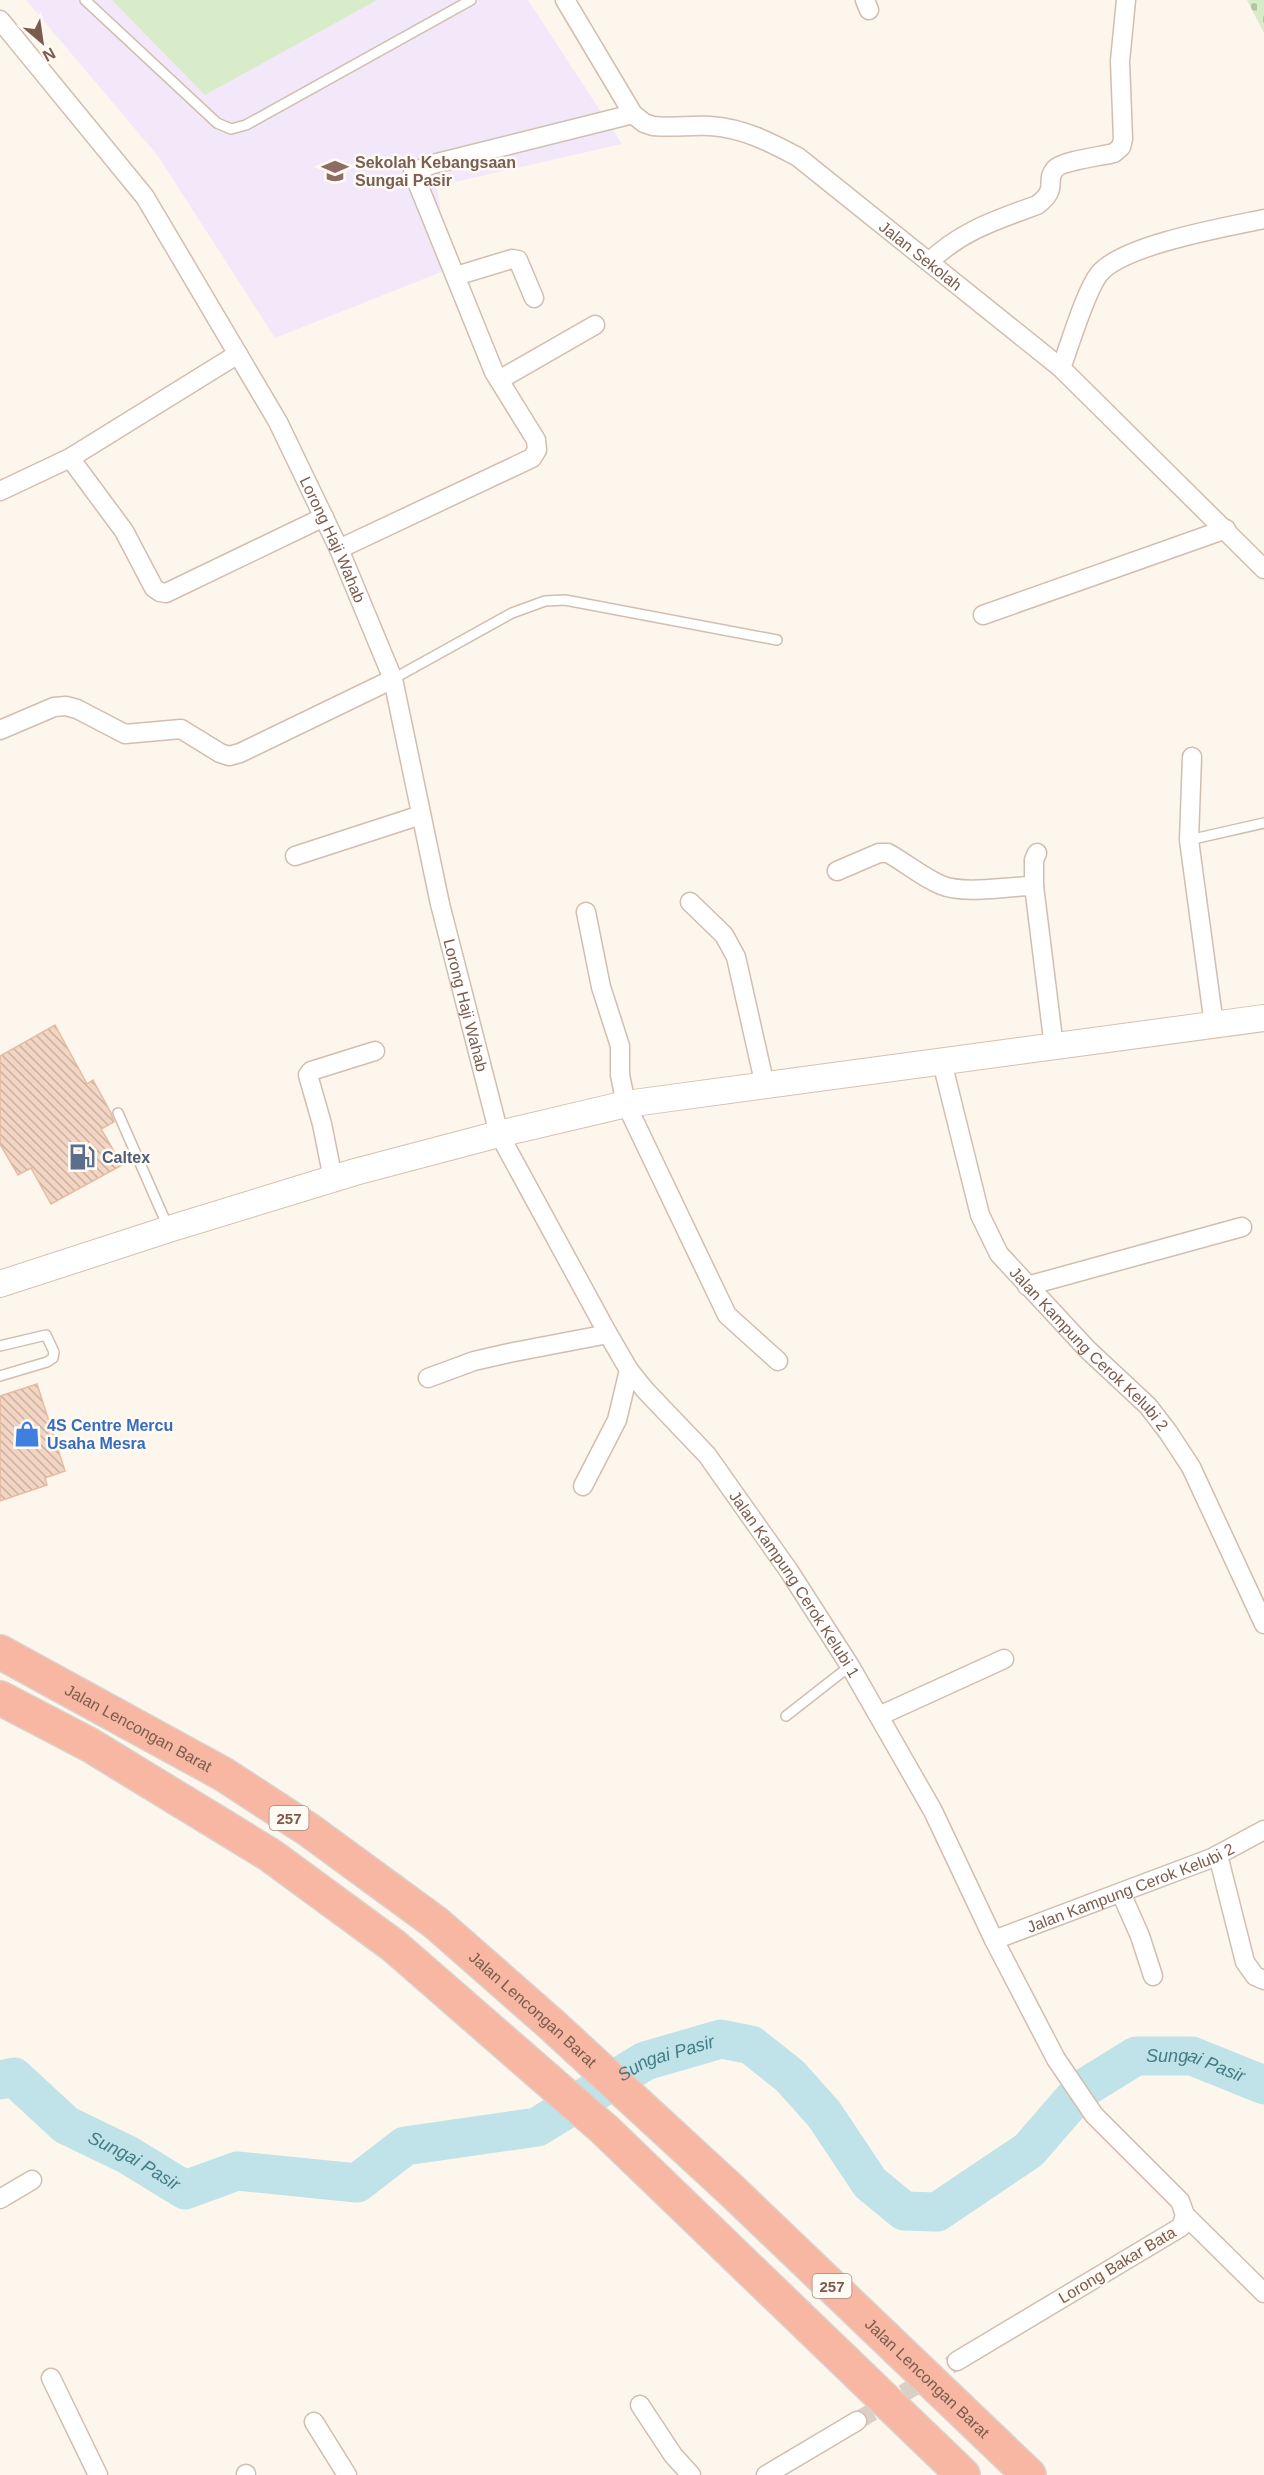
<svg xmlns="http://www.w3.org/2000/svg" width="1264" height="2475" font-family="Arial,sans-serif">
	<style>
		.education { fill: #f3e8fa }
		.cemetery { fill: url(#cemetery-stones) }
		.pitch { fill: #d8ecc9 }
		.lines { fill: none; stroke-linecap: round; stroke-linejoin: round }
		.river { stroke: #bfe3e8; stroke-width: 39 }
		.building { fill: url(#building-back-hatch); stroke: #e6bba3; stroke-width: 1.5 }
		.street-tunnel { stroke: #dcd0c4; stroke-width: 18; stroke-dasharray: 18 9; stroke-linecap: butt }
		.lane-casing { stroke: #d1beb0; stroke-width: 12 }
		.street-casing { stroke: #d1beb0; stroke-width: 21 }
		.secondary-casing { stroke: #d6c0b0; stroke-width: 28 }
		.highway-casing { stroke: #dad1cd; stroke-width: 36 }
		.lane { stroke: #fff; stroke-width: 9 }
		.street { stroke: #fff; stroke-width: 18 }
		.secondary { stroke: #fff; stroke-width: 26 }
		.highway { stroke: #f7b7a3; stroke-width: 33 }
		.labels { text-anchor: middle; dominant-baseline: central; stroke-width: 5; stroke-linejoin: round; paint-order: stroke }
		.shield { fill: #fffaf3; stroke: #a28b7f; stroke-width: 1.5 }
		.shield-label { font-size: 15px; font-weight: bold; fill: #7a5c4d }
		.education-label { font-size: 16px; font-weight: bold; fill: #785e54; stroke: #fffaf3; text-anchor: start }
		.street-label { font-size: 16px; fill: #7a5c4d; stroke: #fffaf3 }
		.service-label { font-size: 16px; font-weight: bold; fill: #4e5e75; stroke: #fffaf3; text-anchor: start }
		.shop-label { font-size: 16px; font-weight: bold; fill: #366cbe; stroke: #fffaf3; text-anchor: start }
		.water-label { font-size: 18px; font-style: italic; fill: #437c86; stroke: #fffaf3 }
	</style>
	<defs>
		<pattern id="cemetery-stones" width="16" height="16" patternUnits="userSpaceOnUse" patternTransform="scale(1.5)"><rect width="16" height="16" fill="#d8ecc9"/><path d="M2 7V4a2 2 0 0 1 4 0v3zM10 15v-3a2 2 0 0 1 4 0v3z" fill="#b4c2a5"/></pattern>
		<pattern id="building-back-hatch" width="6" height="6" patternUnits="userSpaceOnUse" patternTransform="scale(1.5)"><rect width="6" height="6" fill="#f3d5c3"/><path d="M-1 5l2 2M0 0l6 6M5-1l2 2" fill="none" stroke="#cab0a1"/></pattern>
	</defs>
	<rect width="100%" height="100%" fill="#fdf6ec"/>
	<!-- education -->
	<path class="education" d="M26,0H528L622,144L437,186L449,269L275,338L158,156Z"/>
	<!-- cemetery -->
	<path class="cemetery" d="M1247,0H1264V33Z"/>
	<!-- pitch -->
	<path class="pitch" d="M112,0H377L205,95Z"/>
	<g class="lines">
		<!-- river -->
		<path class="river" id="s1" d="M0,2080L14,2077L66,2125L128,2155L185,2190L237,2171L357,2183L405,2146L537,2127L645,2061L721,2039L751,2045L790,2076L824,2114L870,2183L904,2211L937,2212L1029,2150L1081,2090L1136,2056H1192L1264,2085"/>
	</g>
	<!-- building -->
	<path class="building" d="M55,1025L87,1084L93,1080L111,1113L114,1122L101,1129L122,1165L51,1204L31,1168L18,1175L0,1144V1056Z
		M37,1384L65,1471L45,1478L47,1485L0,1501V1396Z"/>
	<g class="lines">
		<!-- street-tunnel -->
		<path class="street-tunnel" d="M857,2421L957,2361"/>
		<!-- lane casing -->
		<g class="lane-casing">
			<path id="lane" d="M85,0L217,123L231,129L246,125L471,0
				M393,679L512,613L545,601L565,600L777,640
				M1189,840L1264,823
				M118,1113L168,1227
				M0,1346L46,1335L54,1352L53,1358L47,1362L0,1376
				M786,1716L850,1666"/>
		</g>
		<!-- street casing -->
		<g class="street-casing">
			<g id="street">
				<path id="s2" d="M565,0L633,114L644,123L653,126C672,128 691,125 710,126C743,128 770,142 798,157L1061,368L1264,569"/>
				<path d="M865,0L869,10"/>
				<path id="s3" d="M0,20L145,197L278,422L339,549L393,679L440,904L499,1134L608,1334L629,1370L645,1390L707,1455L789,1571L850,1666L933,1811L994,1940L1056,2059L1094,2115L1180,2201L1185,2215L1181,2227L957,2361"/>
				<path d="M929,262C961,231 996,220 1037,205C1060,188 1044,181 1055,169C1062,161 1102,156 1114,153L1121,147L1123,139L1120,61L1126,0"/>
				<path d="M456,276L512,259L518,260L534,298"/>
				<path d="M1061,368C1070,345 1085,292 1099,274C1122,245 1226,227 1264,219"/>
				<path d="M499,380L595,325"/>
				<path d="M70,458L124,531L154,588L160,592L166,593L324,517"/>
				<path d="M0,491L70,458L238,354"/>
				<path d="M339,549L532,458L537,450L536,440L494,372L413,172L433,164L633,114"/>
				<path d="M983,615L1226,529"/>
				<path d="M0,730L54,707L66,706L77,709L125,734L181,729L220,753L229,756L240,753L393,679"/>
				<path d="M1192,757L1189,840L1214,1025"/>
				<path d="M1037,853L1034,860V886L1054,1047"/>
				<path d="M295,856L421,815"/>
				<path d="M837,871L879,853H888C906,863 922,877 941,885C965,895 1007,886 1034,886"/>
				<path d="M690,902L724,935L736,957L765,1086"/>
				<path d="M586,912L601,987L620,1046V1075L626,1104L727,1315L778,1361"/>
				<path id="s4" d="M942,1062L980,1215L999,1254L1087,1349L1148,1406L1168,1432L1191,1467L1264,1624"/>
				<path d="M333,1179L322,1124L308,1075L311,1071L375,1051"/>
				<path d="M1027,1286L1242,1227"/>
				<path d="M428,1378L474,1361L509,1353L608,1334"/>
				<path d="M583,1486L617,1420L629,1370"/>
				<path d="M879,1716L1004,1659"/>
				<path d="M1218,1855L1245,1962L1255,1976L1264,1980"/>
				<path d="M1121,1893L1140,1936L1153,1976"/>
				<path id="s5" d="M994,1940L1212,1858L1264,1830"/>
				<path d="M0,2199L32,2180"/>
				<path d="M1185,2215L1264,2293"/>
				<path d="M51,2378L98,2475"/>
				<path d="M640,2405L673,2455L691,2475"/>
				<path d="M314,2422L347,2475"/>
				<path d="M246,2474V2475"/>
				<path d="M766,2475L857,2421"/>
			</g>
		</g>
		<!-- secondary casing -->
		<g class="secondary-casing">
			<path id="secondary" d="M0,1284L169,1229L355,1172L499,1134L626,1104L1264,1018"/>
		</g>
		<!-- highway casing -->
		<g class="highway-casing">
			<g id="highway">
				<path id="s6" d="M0,1652L223,1774L309,1830L436,1923L551,2024L730,2189L1029,2475"/>
				<path d="M0,1698L90,1745L270,1855L394,1946L604,2129L963,2475"/>
			</g>
		</g>
		<!-- lane -->
		<use href="#lane" class="lane"/>
		<!-- street -->
		<use href="#street" class="street"/>
		<!-- secondary -->
		<use href="#secondary" class="secondary"/>
		<!-- highway -->
		<use href="#highway" class="highway"/>
	</g>
	<!-- icons -->
	<defs>
		<g id="school-bare" transform="scale(2.07)"><path d="M0-5L7-2L0 1L-7-2ZM-4 1L0 2.5L4 1V4Q0 6-4 4Z" fill="#8d6e63" stroke="#fffaf3" stroke-width="2.5" paint-order="stroke"/></g>
		<g id="fuel-bare" transform="scale(2.07)"><path d="M-5.5-6h7V0h2V4h1.3V-2.5L3-4.5l.8-.8L6-3V5H2.5V1h-1V6h-7ZM-4.2-4.7v3.2H.2V-4.7Z" fill="#5c6f8a" stroke="#fffaf3" stroke-width="2.5" paint-order="stroke"/></g>
		<g id="shop-bare" transform="scale(2.07)"><path d="M-5-2.5h2.3a2.7 3.5 0 0 1 5.4 0H5L5.5 6h-11ZM-1.5-2.5h3a1.5 2.3 0 0 0-3 0Z" fill="#3f7fe0" stroke="#fffaf3" stroke-width="2.5" paint-order="stroke"/></g>
	</defs>
	<g fill-rule="evenodd">
		<use href="#school-bare" x="335" y="171"/>
		<use href="#fuel-bare" x="82" y="1157"/>
		<use href="#shop-bare" x="27" y="1434"/>
	</g>
	<g class="labels">
		<!-- shield labels -->
		<g class="shield">
			<rect x="269.5" y="1806" width="39" height="24" rx="4.5"/>
			<rect x="812.5" y="2274" width="39" height="24" rx="4.5"/>
		</g>
		<g class="shield-label">
			<text x="289" y="1818">257</text>
			<text x="832" y="2286">257</text>
		</g>
		<!-- education labels -->
		<g class="education-label">
			<text x="355" y="162">Sekolah Kebangsaan<tspan x="355" dy="18">Sungai Pasir</tspan></text>
		</g>
		<!-- street labels -->
		<g class="street-label">
			<text stroke="none"><textPath href="#s2" startOffset="465">Jalan Sekolah</textPath></text>
			<text stroke="none"><textPath href="#s3" startOffset="620">Lorong Haji Wahab</textPath></text>
			<text stroke="none"><textPath href="#s3" startOffset="1106">Lorong Haji Wahab</textPath></text>
			<text stroke="none"><textPath href="#s4" startOffset="332">Jalan Kampung Cerok Kelubi 2</textPath></text>
			<text stroke="none"><textPath href="#s3" startOffset="1780">Jalan Kampung Cerok Kelubi 1</textPath></text>
			<text stroke="none"><textPath href="#s6" startOffset="158">Jalan Lencongan Barat</textPath></text>
			<text stroke="none"><textPath href="#s5" startOffset="146">Jalan Kampung Cerok Kelubi 2</textPath></text>
			<text stroke="none"><textPath href="#s6" startOffset="644">Jalan Lencongan Barat</textPath></text>
			<text transform="translate(1117 2265) rotate(-31)">Lorong Bakar Bata</text>
			<text stroke="none"><textPath href="#s6" startOffset="1184">Jalan Lencongan Barat</textPath></text>
		</g>
		<!-- service labels -->
		<g class="service-label">
			<text x="102" y="1157">Caltex</text>
		</g>
		<!-- shop labels -->
		<g class="shop-label">
			<text x="47" y="1425">4S Centre Mercu<tspan x="47" dy="18">Usaha Mesra</tspan></text>
		</g>
		<!-- water labels -->
		<g class="water-label">
			<text stroke="none"><textPath href="#s1" startOffset="738">Sungai Pasir</textPath></text>
			<text stroke="none"><textPath href="#s1" startOffset="1404">Sungai Pasir</textPath></text>
			<text stroke="none"><textPath href="#s1" startOffset="162">Sungai Pasir</textPath></text>
		</g>
	</g>
	<!-- north arrow -->
	<g transform="translate(42 42) rotate(151)" stroke="#fffaf3" stroke-width="4.5" paint-order="stroke">
	<path d="M0-4.5L10 22L0 15L-10 22Z" fill="#7a5c4d"/>
	<text y="-9" font-size="16" font-weight="bold" text-anchor="middle" fill="#7a5c4d">N</text>
	</g>
</svg>
